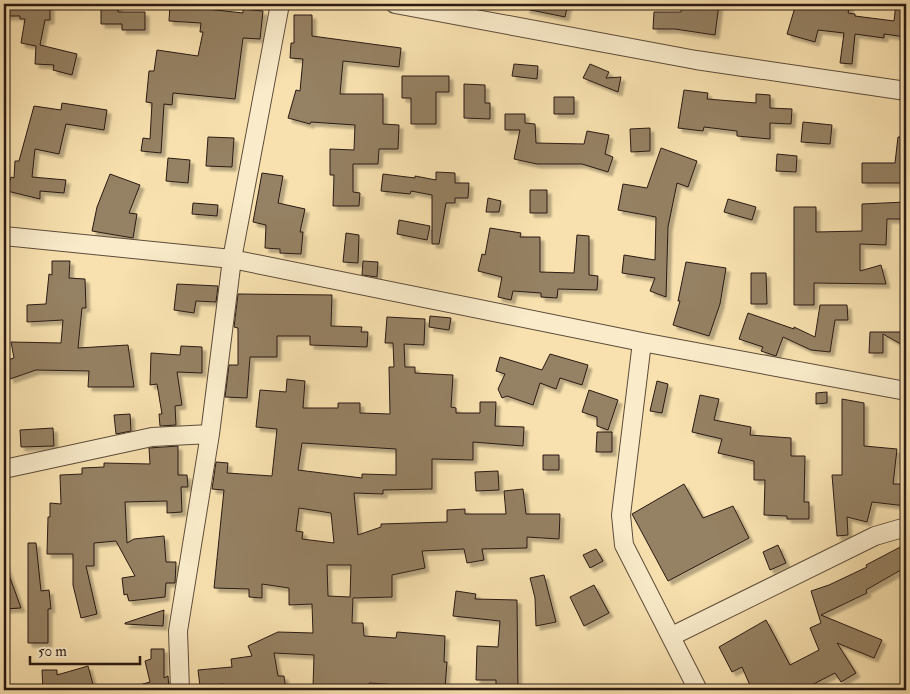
<svg xmlns="http://www.w3.org/2000/svg" width="910" height="694" font-family="'IM FELL Double Pica',serif">
	<style>
		.building { fill: #958164; stroke: #291a13; fill-rule: evenodd; filter: url(#shadow) }
		.lines { fill: none; stroke-linecap: round; stroke-linejoin: round }
		.minor-casing { stroke: #5d4c3a; stroke-width: 20 }
		.minor { stroke: #faeccb; stroke-width: 18 }
	</style>
	<defs>
		<filter id="shadow"><feDropShadow dx="4" dy="4" stdDeviation="1" flood-color="#0004"/></filter>
	</defs>
	<rect width="100%" height="100%" fill="#f8e1af"/>
	<filter id="stains"><feTurbulence type="fractalNoise" baseFrequency=".004" numOctaves="4"/><feColorMatrix values="0 0 0 0 .2 0 0 0 0 .09 0 0 0 0 .02 0 0 0 .5 -.17"/></filter>
	<radialGradient id="worn" r=".72"><stop offset=".6" stop-color="#630" stop-opacity="0"/><stop offset="1" stop-color="#630" stop-opacity=".3"/></radialGradient>
	<!-- building -->
	<path class="building" d="M4,4H50V20H45L40,45L77,54L72,75L53,70L54,65L35,64L36,46L21,43L25,19H20V16H4Z
		M101,4H118V12H145V30H122V24H101Z
		M526,4H568L565,17L526,9Z
		M682,4H719L715,35L675,29H653L654,12H681Z
		M796,4H850L848,13L855,14V16L894,21L896,4H906V37L884,34V38L855,34L852,64L840,63L844,33L818,30L815,42L787,34Z
		M170,5L243,13V9L263,11L260,39L243,38L235,99L173,93L172,105L164,104L161,153L141,151L143,138L150,139L152,103L146,102L149,71H154L157,50L198,56L203,32H200L201,23L169,21Z
		M294,15H312V36L401,48L399,67L343,61L340,94H383V124L399,125L398,149H379L378,164H353V192L360,193L359,206H333L334,175H330V149L354,150L355,125L311,122L310,124L288,118L296,90L300,91L303,59L290,58L291,43H294Z
		M514,64L538,66L537,79L512,76Z
		M590,64L609,72L606,78L621,77L618,92L583,78Z
		M402,76H449V92H436V124H411V98H402Z
		M464,84L485,85V103H490V119L464,118Z
		M684,90L708,93L707,99L756,103V94L770,95V108L792,109L791,124L770,123V139L737,136V131L704,127L703,131L678,128Z
		M554,97H574V114H554Z
		M62,103L107,110L104,130L66,124L59,154L35,149L32,177L66,180L64,193L40,191V199L7,191L11,177L14,178L15,161H19L34,106L61,110Z
		M505,114H525V123L535,124L536,143L584,144L587,131L609,135L605,154L613,157L608,172L582,164H537L514,159L520,130H505Z
		M803,122L832,125L830,144L801,142Z
		M650,128V151L631,152L630,129Z
		M208,137L234,138L232,167L206,166Z
		M898,137H906V183H862V163H895Z
		M661,148L697,161L688,187L677,183L668,227L666,297L650,291L655,278L622,273L624,255L655,260L656,217L618,210L623,184L647,188Z
		M777,154L797,156L796,172L776,171Z
		M168,158L190,160L188,183L166,181Z
		M436,172L455,173V183H469L468,198H455V203H446L439,244H432V195L411,191L410,194L381,191L383,174L415,178V176L436,180Z
		M262,173L283,176L278,203L305,209L300,232H303L301,254L280,253V249L265,248L266,225L253,222Z
		M110,174L140,185L129,213L137,214L133,238L92,231L97,207Z
		M530,190H547V213H530Z
		M488,198L501,201L499,212H486Z
		M728,199L756,207L752,220L724,212Z
		M906,202V219H887L886,245L860,244V271L881,265L886,284L814,283V305H794V207H816V232L862,231V204Z
		M193,203L218,205L217,216L192,214Z
		M399,220L430,226L427,240L397,234Z
		M490,228L521,233L520,237H540V272L574,273L577,235L589,236V275L598,276L597,290L558,289L557,298L541,297V293L513,291L511,300L498,297L502,277L478,271L482,254L485,255Z
		M346,233L359,235L358,263L343,262Z
		M52,261H70L69,278L85,279L86,308H82L78,348L128,345L134,387H88L89,371L36,370L10,379L4,361L14,358L11,342L61,343L63,320L27,322V305L46,304L49,274L52,275Z
		M363,261L378,262L377,277L362,275Z
		M686,262L726,268L720,304L709,336L673,325L680,301H678Z
		M751,273H766L767,304H751Z
		M177,284L218,286L216,302L196,301L194,313L174,310Z
		M238,294L332,295L331,326L362,327L361,332H368L367,347L310,345V336H277V357H250L247,398L225,397L229,365H238V328L234,327Z
		M820,305H847L848,320H835L830,352L811,350L783,337L776,356L761,351L763,347L739,339L748,313L794,329V327L815,337Z
		M430,316L451,318L449,330L429,327Z
		M387,317L425,319L424,345L404,344L405,367H415V373L453,375L451,407L456,408V413H480V402H496L495,426L524,427L523,446L473,442V460L432,459V489L383,490V494L354,493L358,535L381,527V524L447,522V510L465,509V514H506L504,491L523,489L526,514H560L559,539L527,537V548L482,549L484,560L467,563L464,549L422,551L425,568L392,575V597L353,598L352,623H363L364,636L396,638L397,632L445,636L444,662H447L445,688L369,683V686L351,687H313L314,655L274,653L278,676H284L286,690H224V684L200,686L198,670L232,667L231,659L252,656L248,646L265,638L278,632L313,633L312,604L289,605V588L262,584V598L249,597V589L214,588L224,490L212,489L216,462L228,463L227,473L272,476L277,429L256,427L260,390L286,392L287,379L305,381L303,408H338V403H360V413L390,414L389,367H394L393,343H385ZM302,443L396,449V475L362,474V478L298,470ZM299,508L331,513L334,543L302,539L303,532L296,531ZM327,565H351L350,597L328,596Z
		M870,332H902L906,334V347L883,334V353H869Z
		M181,346L202,347V373L177,372L182,405L175,406L176,425L160,426L159,414H162L157,384L150,385L151,353L180,355Z
		M550,354L588,365L582,385L560,378L556,389L540,383L533,405L507,396L502,398L498,389L505,374L496,371L500,357L542,370Z
		M657,381L668,384L662,413L650,411Z
		M589,390L618,400L608,430L597,426V417L582,412Z
		M827,392V403L816,404V393Z
		M700,395L719,399L714,420L751,427L750,435L791,438V456H805L804,502H809V519H787V516L764,515L765,480H754V461L718,453L722,439L692,432Z
		M842,399L864,403V446L897,449L893,484H906V506L872,502L867,522L847,517L848,535L837,536L832,475H842Z
		M130,414L131,431L116,434L114,415Z
		M53,428L54,446L21,447L20,430Z
		M597,432H612V452H596Z
		M178,446V475H187L188,487H181L182,512L167,513V501L125,502L127,543L134,539L164,536L166,562H176L175,583H166L165,597L129,601L127,594L124,595L122,578L135,576L116,541L94,543V566H86L97,614L81,618L73,585V554H47L48,517H50V503L61,504L60,475L82,474V468L104,467V463L150,464L149,448Z
		M543,455H559V470H543Z
		M498,471L499,490L476,491L475,472Z
		M684,484L703,518L733,506L749,538L668,581L632,514Z
		M28,543H36L41,591L49,590L51,609H48V643H28Z
		M906,544V567L866,590L867,593L821,615L882,640L874,658L837,643L856,673L841,682L835,673L802,690H752L742,667L732,672L719,647L766,620L790,665L819,650L810,628L821,623L811,591L829,585L867,567L866,565Z
		M778,545L786,563L770,570L763,552Z
		M596,549L603,561L590,568L583,555Z
		M5,564L21,608L4,609Z
		M544,575L556,622L536,626L535,598L530,578Z
		M594,585L609,613L584,626L570,597Z
		M456,591L476,594L475,599L517,600L518,690H496V680H476L477,646L498,647L500,621L453,616Z
		M164,610L163,626L125,624V623Z
		M151,649H164V678L168,676L169,690H133L132,687L150,682L145,661L151,659Z
		M88,666L94,688L86,690H43L42,670H57V675Z"/>
	<g class="lines">
		<!-- minor casing -->
		<g class="minor-casing">
			<path id="minor" d="M395,4L696,60L906,91
				M4,236L232,259L642,342L906,391
				M642,342L621,515L624,545L698,690
				M4,469L152,437L210,434
				M672,636L875,536L906,527
				M180,690L178,631L210,434L232,259L280,4"/>
		</g>
		<!-- minor -->
		<use href="#minor" class="minor"/>
	</g>
	<!-- margin -->
	<rect width="910" height="694" fill="none" stroke="#f8e1af" stroke-width="20"/>
	<rect x="5" y="5" width="900" height="684" fill="none" stroke="#291a13" stroke-width="2.5"/>
	<rect x="10" y="10" width="890" height="674" fill="none" stroke="#291a13"/>
	<!-- scale -->
	<path d="M30 656v8h110v-8" fill="none" stroke="#291a13" stroke-width="2.5"/>
	<text x="38" y="656" font-size="15" fill="#291a13" stroke="#faeccb" stroke-width="4" paint-order="stroke">50 m</text>
	<rect width="100%" height="100%" filter="url(#stains)"/>
	<rect width="100%" height="100%" fill="url(#worn)"/>
</svg>
